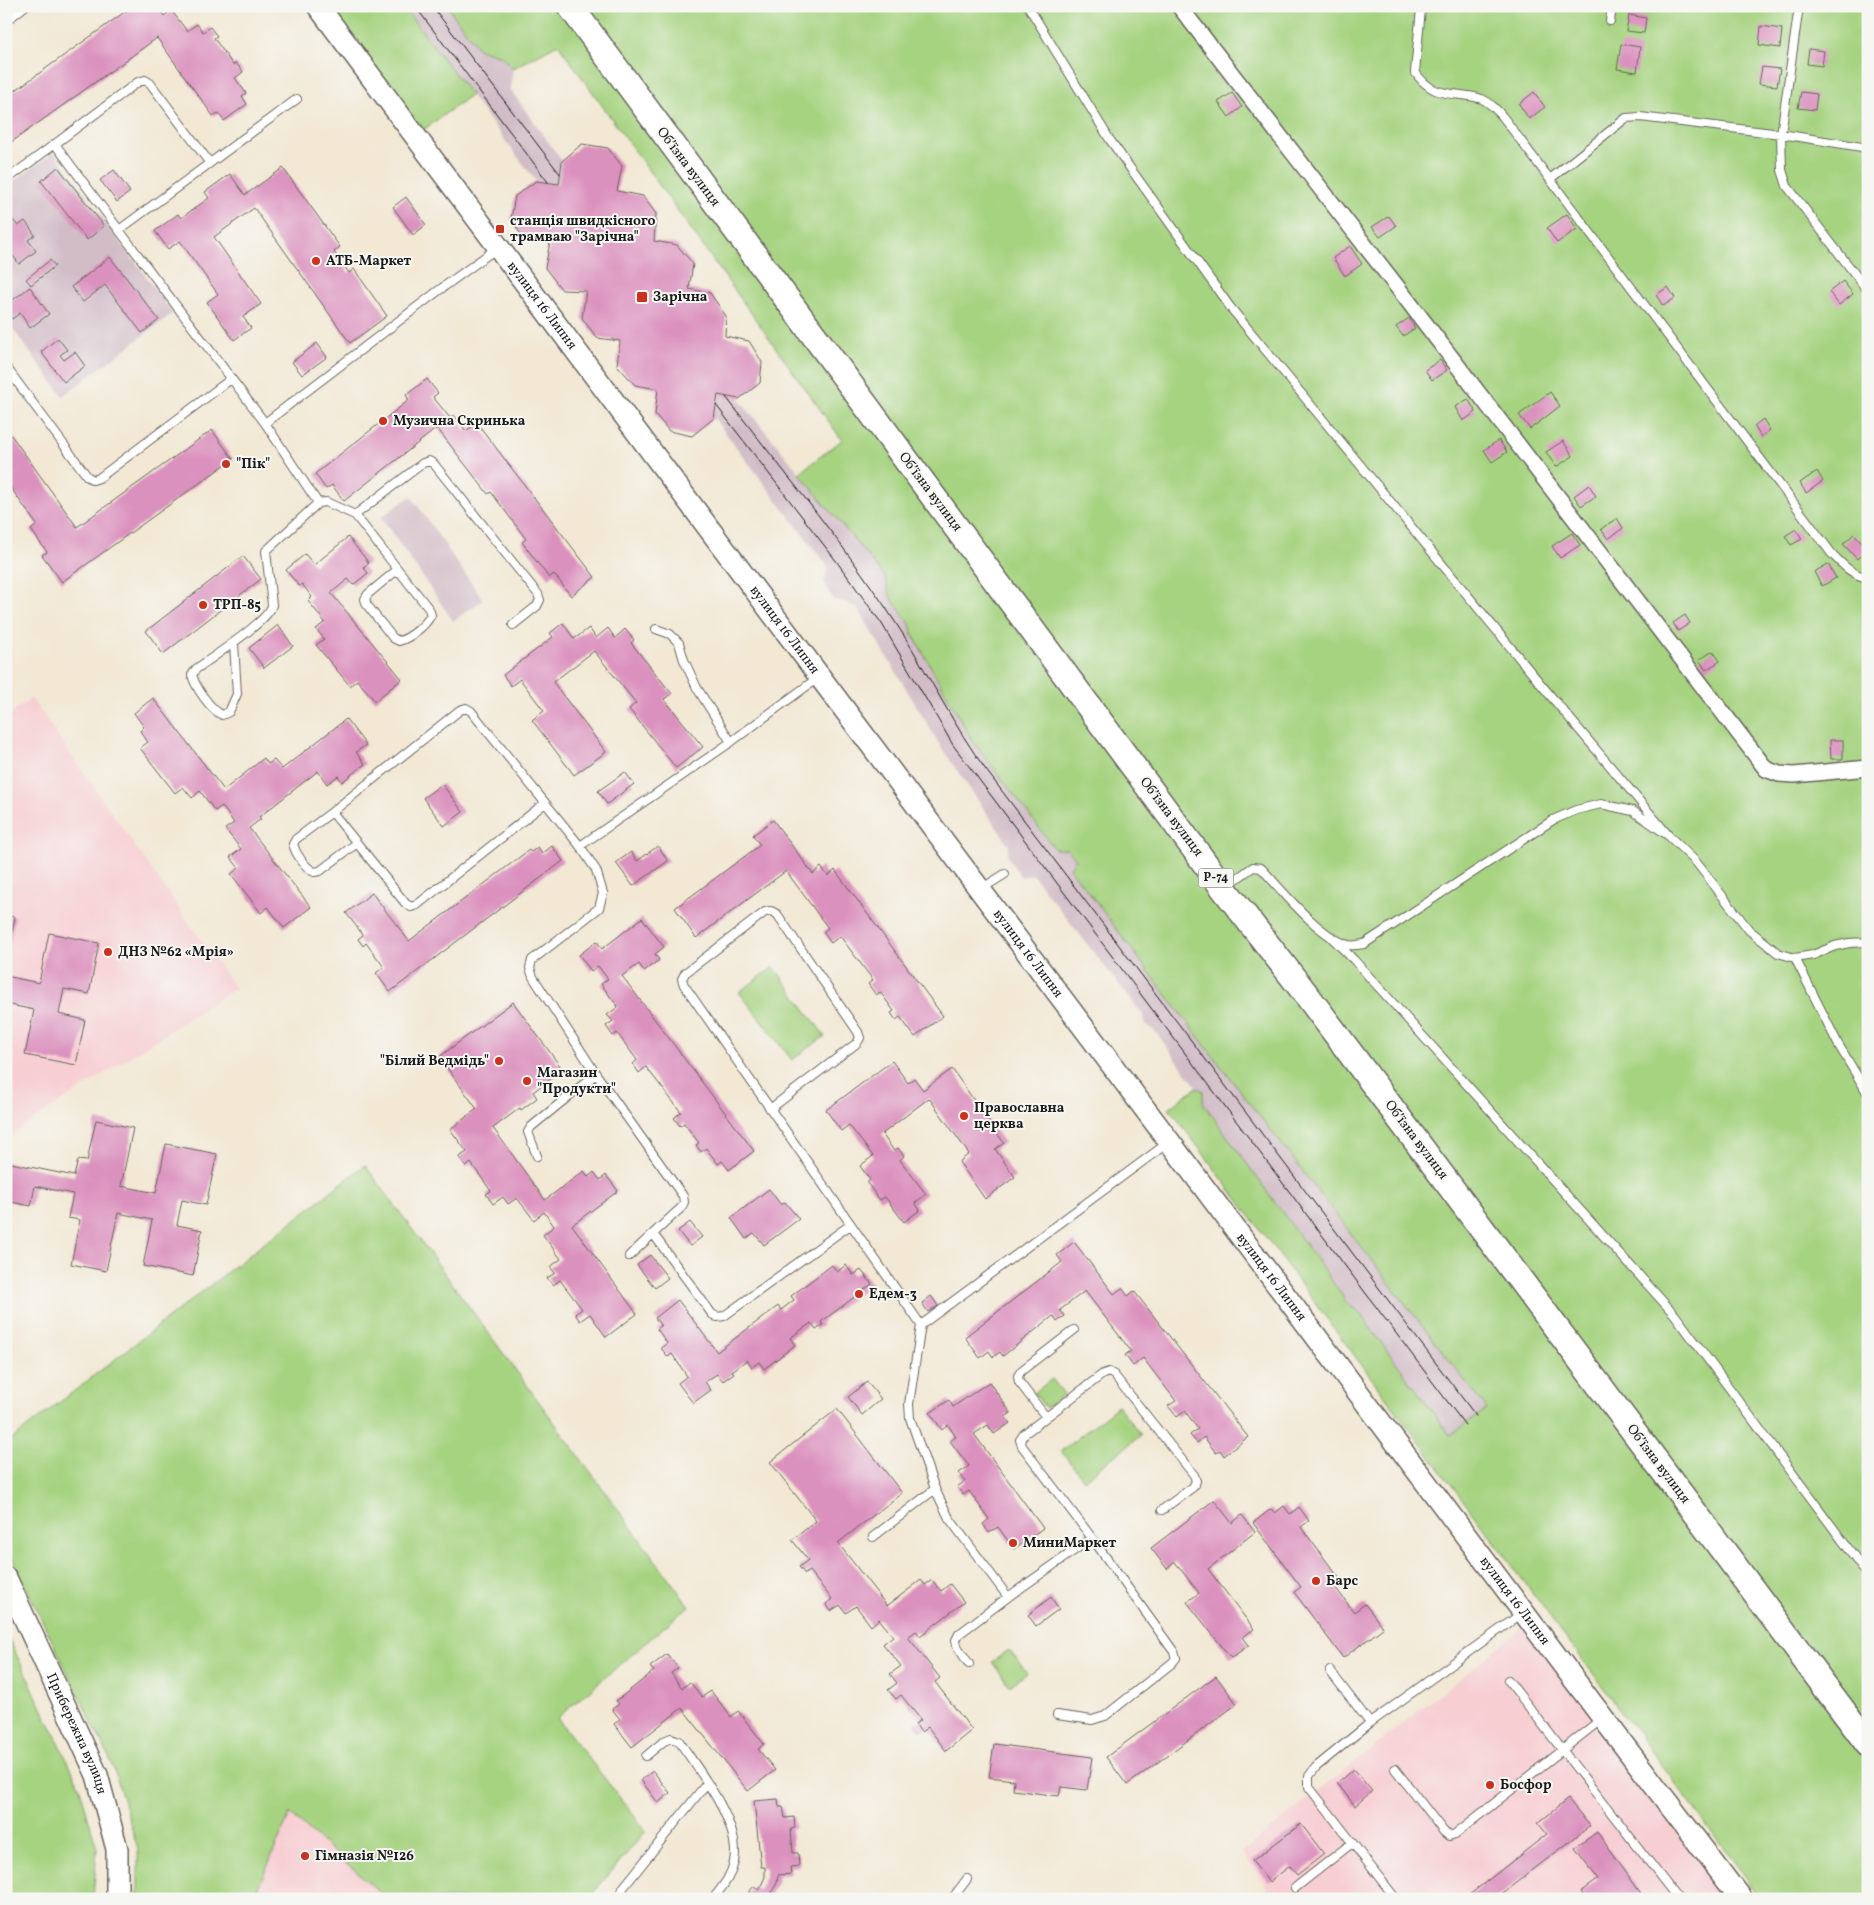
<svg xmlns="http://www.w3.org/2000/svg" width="1874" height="1905" font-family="Vollkorn,serif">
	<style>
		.built { fill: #f7cfd3 }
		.industrial { fill: #d2bdc7 }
		.green { fill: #a6d380; stroke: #61784e }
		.building { fill: #db91be }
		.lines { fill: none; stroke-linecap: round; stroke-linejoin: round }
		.lane-casing { stroke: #67635c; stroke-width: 10 }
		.street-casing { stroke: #67635c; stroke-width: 18 }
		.secondary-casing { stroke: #67635c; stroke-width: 24 }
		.primary-casing { stroke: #67635c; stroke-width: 28 }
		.lane { stroke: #fff; stroke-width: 8 }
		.street { stroke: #fff; stroke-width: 15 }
		.secondary { stroke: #fff; stroke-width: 21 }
		.primary { stroke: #fff; stroke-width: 25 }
		.tram { stroke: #1c1c1c; stroke-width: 1 }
		.poi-dot { fill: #c8321e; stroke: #f6f6f2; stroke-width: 2 }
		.labels { text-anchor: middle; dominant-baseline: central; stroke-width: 4; stroke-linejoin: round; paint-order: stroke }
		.shield { fill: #f6f6f2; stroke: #5d5d5c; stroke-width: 1 }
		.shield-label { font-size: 12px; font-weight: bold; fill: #1c1c1c }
		.street-label { font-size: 14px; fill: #1c1c1c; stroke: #f6f6f2 }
		.poi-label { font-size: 14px; font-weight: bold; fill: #1c1c1c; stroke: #f6f6f2; text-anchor: start }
	</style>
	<rect width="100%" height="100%" fill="#f6f6f2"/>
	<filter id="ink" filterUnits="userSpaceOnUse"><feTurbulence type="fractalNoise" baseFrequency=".02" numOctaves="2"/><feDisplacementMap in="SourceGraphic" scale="10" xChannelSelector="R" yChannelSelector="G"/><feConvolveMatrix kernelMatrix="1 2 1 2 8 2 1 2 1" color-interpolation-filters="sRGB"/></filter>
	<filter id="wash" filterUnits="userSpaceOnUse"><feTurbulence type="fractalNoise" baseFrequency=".0096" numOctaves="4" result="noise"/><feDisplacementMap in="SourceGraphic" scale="20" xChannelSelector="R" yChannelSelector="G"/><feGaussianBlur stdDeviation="1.12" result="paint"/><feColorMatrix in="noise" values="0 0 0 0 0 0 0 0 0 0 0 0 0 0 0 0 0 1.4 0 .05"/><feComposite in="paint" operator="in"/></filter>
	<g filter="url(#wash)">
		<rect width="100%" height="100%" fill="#f2e8d4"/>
		<!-- built -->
		<path class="built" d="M31,698L235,988L6,1138V718Z
			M1530,1622L1741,1899H1275L1242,1852Z
			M290,1814L388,1899H253Z"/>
		<!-- industrial -->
		<path class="industrial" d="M403,6H447L479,49L502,56L513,68L510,89L562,161L559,184L536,181Z
			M54,152L173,313L63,396L6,320V187Z
			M718,395L739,399L885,577L891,598L910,624L912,633L972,740L1054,849H1067L1076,858L1070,868L1213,1056L1487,1409L1450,1436L1357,1310L1346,1303L1340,1292L1203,1103V1091L1197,1087L1154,1030L1145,1025L1143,1015L1032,874L1021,877L1007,856L1009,845L943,750L858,609L846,602L833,600L824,582L828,567L714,418Z
			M411,496L483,600L453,621L381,517Z"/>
		<!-- green -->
		<path class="green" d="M318,6H403L471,95L415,136Z
			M447,6H1868V1899H1762L1169,1108L1197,1087L1203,1091V1103L1340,1292L1346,1303L1357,1310L1450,1435L1487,1409L1213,1056L1070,868L1076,858L1067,849H1055L972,740L912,633L910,624L891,598L885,577L799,473L842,440L558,44L513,68L501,56L479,49Z
			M774,967L825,1036L792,1060L739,992Z
			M365,1165L689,1606L557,1718L646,1831L588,1899H388L290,1814L253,1899H138V1849L113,1766L6,1546V1444Z
			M1052,1379L1064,1394L1046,1408L1034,1393Z
			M1118,1406L1141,1435L1084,1480L1061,1451Z
			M6,1633L79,1785L97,1849L93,1899H6Z
			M1009,1650L1027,1673L1010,1686L992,1662Z"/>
		<g id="blocks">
			<!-- building -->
			<path class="building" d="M133,6H157L164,16L171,10L187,31L197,24L203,32L210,27L217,36L214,38L233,65L236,63L243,72L235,78L246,93L242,96L247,104L224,121L218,113L213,116L157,38L6,146V97Z
				M1629,15L1646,18L1644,33L1626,31Z
				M1761,26L1782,29L1780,48L1759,45Z
				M1621,44L1640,47L1637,72L1617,69Z
				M1809,49L1824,51L1822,66L1807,64Z
				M1762,67L1780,69L1777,86L1759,84Z
				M1534,92L1545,107L1529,119L1519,104Z
				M1801,92L1817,94L1815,110L1798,108Z
				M1232,93L1242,107L1229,117L1218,102Z
				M582,144L608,148L622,166L617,191L643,196L656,214L654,241L677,245L693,264L689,289L710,293L726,316L725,336L749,341L762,362L760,383L739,399L718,395L714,418L692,436L669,431L655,414L658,389L635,385L617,365L620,341L597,338L582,318L586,291L562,290L545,268L550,242L524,239L511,219L515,196L536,181L559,184L562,161Z
				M58,167L104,226L87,240L41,181Z
				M283,168L340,247L334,252L349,273L354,269L387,316L350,343L254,208L214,237L261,304L243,317L251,328L234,340L207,302L218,294L180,241L168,249L155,231L178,214L181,218L209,198L205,192L230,174L245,195Z
				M114,170L130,192L117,202L100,180Z
				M406,197L426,225L413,235L393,207Z
				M1567,214L1577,229L1557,243L1547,228Z
				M1389,216L1396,226L1380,237L1372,227Z
				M13,220L18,226L25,221L35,235L28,240L36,251L19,264L6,246V225Z
				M1350,246L1362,264L1345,276L1333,258Z
				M110,257L159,320L142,333L105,285L83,302L71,287Z
				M50,260L55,266L31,285L26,279Z
				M1843,281L1853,294L1839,305L1829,292Z
				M30,287L49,314L30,328L20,313L12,319L6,311V305Z
				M1668,287L1675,298L1663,306L1656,295Z
				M1409,318L1415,328L1403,336L1396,327Z
				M58,338L67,350L60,355L64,360L75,352L85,366L64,382L41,352Z
				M317,343L327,357L302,375L292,362Z
				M1440,360L1447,370L1432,380L1425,370Z
				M427,379L438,393L433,397L450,418L454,415L466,431L477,423L595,577L571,596L554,574L549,578L522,542L526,539L491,492L488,494L437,428L344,501L332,485L326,489L315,474L409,400L406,395Z
				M1550,392L1560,406L1530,429L1519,415Z
				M1468,399L1476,412L1463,421L1455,407Z
				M1763,419L1770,430L1761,437L1754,426Z
				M6,428L77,527L212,430L233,459L62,582L42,555L47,552L31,530L37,525L6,481Z
				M1499,440L1507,452L1492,462L1484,450Z
				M1563,441L1573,456L1556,467L1546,452Z
				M1817,471L1823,481L1806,493L1800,483Z
				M1589,485L1596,496L1581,506L1574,496Z
				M1617,518L1623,528L1608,539L1601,529Z
				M1796,529L1802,539L1791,545L1785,536Z
				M1572,533L1580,545L1560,558L1552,546Z
				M1854,534L1868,548L1857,559L1843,544Z
				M348,537L369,563L363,567L368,573L353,585L348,579L331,593L402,679L375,701L357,680L350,686L316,645L324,639L316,629L325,622L308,601L312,597L302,584L299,586L286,570L305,554L314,565Z
				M243,556L261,579L163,654L146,631Z
				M1828,564L1836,578L1822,586L1814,572Z
				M1685,615L1690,623L1678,631L1673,623Z
				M563,623L574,639L589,628L596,638L608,628L615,638L625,629L634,640L631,643L672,694L664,699L703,747L676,768L629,709L636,703L594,651L553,682L606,752L574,775L532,720L544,711L520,679L511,686L503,675L553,637L550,633Z
				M278,625L293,646L264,668L249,648Z
				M1713,651L1720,661L1706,670L1699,660Z
				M153,698L224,790L264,758L268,764L274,760L282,769L346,719L366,745L356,752L365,764L342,782L338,776L327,784L318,771L259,817L261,819L249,828L311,907L284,928L268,907L261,913L231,874L239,868L230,857L241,849L225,829L234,823L222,806L215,811L200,791L192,798L183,787L175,793L140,748L148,742L140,731L144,727L134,713Z
				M1830,740H1843V759H1831Z
				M625,772L634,784L607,804L598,791Z
				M442,784L463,812L444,826L423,798Z
				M773,820L813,874L821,867L828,876L835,870L943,1016L915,1037L900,1017L896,1020L891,1013L894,1011L880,992L876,995L868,984L873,980L840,936L831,943L823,932L828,928L786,871L696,938L675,908L760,845L753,835Z
				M552,846L563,861L390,992L376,973L384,967L366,943L363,946L358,939L363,935L346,913L372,893L409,941L529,850L531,852L538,847L542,854Z
				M658,846L668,861L633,886L616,863L631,852L637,861Z
				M6,915L15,917L7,957H6Z
				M642,918L664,947L655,954L659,960L644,971L639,964L622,976L754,1151L729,1170L722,1161L718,1164L706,1148L701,1152L696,1145L699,1143L684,1123L680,1126L674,1118L681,1112L646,1067L639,1073L633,1064L637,1060L617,1033L613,1036L606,1026L613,1021L607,1015L618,1007L601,984L608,979L598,966L591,971L579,955L597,941L602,949Z
				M49,933L99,943L89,994L64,989L59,1014L85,1020L76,1065L25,1055L34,1010L6,1004V976L39,983Z
				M513,1002L563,1070L533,1092L537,1098L521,1110L520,1108L493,1128L545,1200L584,1171L588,1177L594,1172L600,1180L606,1175L618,1191L572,1225L637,1314L606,1337L590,1314L580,1321L575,1314L582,1309L560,1280L553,1285L547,1278L555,1273L550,1267L561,1259L543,1235L554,1226L544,1212L534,1220L517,1198L508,1204L503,1197L493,1204L486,1194L491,1191L471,1163L466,1167L459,1157L467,1152L450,1129L477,1109L439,1057Z
				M892,1061L908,1083L914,1078L923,1090L952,1069L1004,1143L995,1149L1015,1177L985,1199L959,1162L969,1154L929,1098L882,1134L894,1151L898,1148L904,1156L900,1160L926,1194L915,1203L920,1210L904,1222L885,1197L880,1200L867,1183L870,1180L860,1166L873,1156L849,1125L841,1131L826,1110Z
				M96,1120L133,1128L121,1186L156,1193L166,1144L217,1154L206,1205L182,1200L177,1225L202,1230L193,1276L143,1266L152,1220L118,1213L106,1271L71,1264L80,1220L68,1218L73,1194L35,1186L31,1206L6,1201V1162L74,1176L78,1160L87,1161Z
				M769,1189L781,1205L785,1202L799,1219L764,1245L754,1233L746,1239L731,1218Z
				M690,1222L702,1237L690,1246L678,1231Z
				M1074,1242L1114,1294L1122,1288L1128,1296L1134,1291L1248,1437L1224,1456L1220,1450L1216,1453L1204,1437L1197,1443L1190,1435L1198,1429L1185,1411L1177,1417L1168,1406L1176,1401L1143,1358L1133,1366L1125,1355L1131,1351L1085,1291L1060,1310L1065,1316L1057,1322L1053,1316L1003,1356L1000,1352L993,1357L989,1351L980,1358L965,1337L1062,1262L1057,1255Z
				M650,1255L668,1278L655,1288L637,1265Z
				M832,1265L837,1272L846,1265L853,1275L861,1270L872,1284L821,1322L823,1325L816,1330L811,1323L790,1338L795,1345L764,1369L759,1362L752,1367L747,1360L732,1371L734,1373L723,1381L717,1374L705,1382L711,1390L693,1403L678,1383L687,1376L672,1354L668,1357L661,1348L667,1343L657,1329L661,1326L655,1318L678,1300L717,1352L778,1306L781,1310L794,1300L791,1296Z
				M931,1296L938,1306L928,1312L922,1303Z
				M867,1382L881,1399L862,1415L848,1397Z
				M989,1382L1011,1413L1005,1417L1010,1423L994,1434L988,1425L974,1434L1043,1528L1014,1549L998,1527L989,1533L983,1524L989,1519L969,1491L963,1495L957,1487L965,1481L959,1473L969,1466L950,1441L956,1437L948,1425L942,1430L930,1413L949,1400L953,1407Z
				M837,1409L902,1493L838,1543L887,1606L921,1580L925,1585L932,1580L941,1591L950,1584L964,1602L920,1636L916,1631L908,1637L940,1678L935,1682L972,1730L946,1751L928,1727L921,1732L915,1724L921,1720L901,1695L896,1699L888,1690L897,1683L890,1674L901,1666L883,1644L893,1636L879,1619L871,1626L856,1606L846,1613L840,1605L831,1611L826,1604L832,1599L809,1571L805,1574L799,1567L808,1560L792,1540L816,1521L770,1462Z
				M1214,1500L1232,1523L1242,1515L1255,1532L1208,1569L1254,1629L1243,1637L1249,1645L1231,1658L1187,1602L1199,1593L1175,1562L1167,1569L1151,1548Z
				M1284,1506L1290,1514L1299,1507L1309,1521L1301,1527L1339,1578L1332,1583L1354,1612L1365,1604L1383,1628L1343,1658L1294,1592L1301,1587L1253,1523L1271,1509L1275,1513Z
				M1051,1597L1059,1609L1036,1626L1028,1615Z
				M667,1654L678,1668L671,1673L682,1688L690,1682L702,1697L711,1691L731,1717L738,1711L764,1744L758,1749L775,1770L748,1791L682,1708L632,1747L614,1724L620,1719L612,1709L619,1704L616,1701L654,1671L650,1667Z
				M1216,1676L1237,1704L1127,1785L1106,1757Z
				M994,1744L1092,1757L1087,1790L1061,1787L1059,1796L1013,1790L1014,1780L989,1777Z
				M1353,1769L1372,1791L1355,1806L1337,1783Z
				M653,1771L670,1793L658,1803L641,1780Z
				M778,1799L779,1807H783L785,1818L794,1817L795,1828L791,1829L793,1853H798L799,1866L790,1867L791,1874L778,1875L777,1883L771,1893L778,1899H743L754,1886L759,1890L765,1877V1867H761L754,1801Z
				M1568,1799L1590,1826L1495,1899H1464L1547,1834L1538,1823Z
				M1301,1824L1324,1854L1297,1875L1290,1866L1269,1882L1252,1861Z
				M1597,1832L1645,1899H1585L1580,1892L1598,1879L1575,1848Z"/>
		</g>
	</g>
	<g filter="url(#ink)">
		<use href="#blocks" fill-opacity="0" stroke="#67635c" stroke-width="1"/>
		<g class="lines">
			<!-- lane casing -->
			<g class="lane-casing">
				<path id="lane" d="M1028,6L1110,140L1230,307L1544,688L1669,836
					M1419,6L1421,9L1415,72C1435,101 1454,90 1482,99C1491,103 1497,110 1503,117L1832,554C1843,565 1852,575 1868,578
					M1799,6L1781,134L1782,170L1787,186L1868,291
					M6,21L25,6
					M1610,21L1612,6
					M209,162L150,83L145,80L138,82L55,144L119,230L297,99
					M1550,179L1626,118L1640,117L1781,134L1868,148
					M6,180L55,144
					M119,230L265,423L438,291L497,248
					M6,367L87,476L93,480L99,478L231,379
					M265,423L318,503L326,502L355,515L423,463L429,461L434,464L538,594L540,600L537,606L513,625
					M355,515L429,609L431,615C425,626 410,638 399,641L393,638L367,605L365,599L368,594L397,570
					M656,629L670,634L679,643L684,660L697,688L731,742
					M234,643L237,694L229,712L222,715C210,709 196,688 192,675L196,669C210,659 270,620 272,605L266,551L318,503
					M545,803L417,905L411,907L406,904L332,812L460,710L466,708L471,711L580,846L596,870L603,893L599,908L532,960L530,968L533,977L596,1074L683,1196L684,1202L682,1207L629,1256
					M332,812L296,839L293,844C296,855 305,867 314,872L320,871L357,843
					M580,846L731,742L819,677
					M1225,887L1253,867L1261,868C1283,891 1318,936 1348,945C1353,946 1359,945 1364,944L1553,820L1576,810L1601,804L1633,811L1669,836L1696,862L1749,930L1778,953L1795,958L1813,955L1835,946L1849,943L1868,942
					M981,889L1005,874
					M1330,936L1354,960L1675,1315L1868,1575
					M1795,958L1838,1044L1868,1094
					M770,1109L857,1043L860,1038L858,1032L777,914L771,911L765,912L685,973L682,979L684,985L921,1325
					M537,1156L528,1132L531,1127L596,1074
					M654,1235L712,1314L717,1317L724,1316L850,1225
					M1046,1417L1019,1382L1018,1376L1021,1371L1074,1330
					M873,1537L935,1489
					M1008,1597L949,1518L935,1489L910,1418L909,1404L921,1325L1169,1142
					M969,1664L957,1646L956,1640L959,1634L1008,1597L1092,1538
					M1330,1671L1370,1723
					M1508,1680L1678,1899
					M1057,1715L1092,1720L1105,1716L1172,1663L1176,1658L1174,1652L1092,1538L1022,1446L1020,1440L1024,1434L1103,1374L1109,1372L1114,1375L1194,1475L1196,1481L1193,1487L1162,1510
					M646,1756L664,1741L671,1738L679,1741C699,1771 742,1824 734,1862C731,1877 722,1887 713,1899
					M1395,1769L1444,1832L1449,1836L1455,1834L1603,1718
					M1295,1888L1352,1843
					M624,1899L621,1894L623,1888L707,1783
					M952,1899L967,1879
					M1396,1899L1309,1787V1776L1316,1767L1370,1723L1521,1614"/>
			</g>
			<!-- street casing -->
			<g class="street-casing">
				<path id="street" d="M1179,6L1405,297L1766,769L1779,774L1794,775L1868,768"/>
			</g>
			<!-- secondary casing -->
			<g class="secondary-casing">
				<g id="secondary">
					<path id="s1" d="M318,6L820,677L1603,1718L1741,1899"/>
					<path id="s2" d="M6,1578L97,1775L117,1849V1899"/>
				</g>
			</g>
			<!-- primary casing -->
			<g class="primary-casing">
				<path id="primary" d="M570,6L1224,889L1309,998L1868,1744"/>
			</g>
			<!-- lane -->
			<use href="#lane" class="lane"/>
			<!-- street -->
			<use href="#street" class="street"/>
			<!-- secondary -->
			<use href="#secondary" class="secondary"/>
			<!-- primary -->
			<use href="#primary" class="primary"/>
			<!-- tram -->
			<path class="tram" d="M415,6L548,182
				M432,6L560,174
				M726,397C785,474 851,552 903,634C931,679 954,726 986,770L1476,1416
				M716,405L837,562L882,624L953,745L1465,1425"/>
		</g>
	</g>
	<!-- markers -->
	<g class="poi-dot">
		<rect x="495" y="224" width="10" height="10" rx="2.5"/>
		<circle cx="316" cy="261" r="5"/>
		<rect x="636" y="291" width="12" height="12" rx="2.5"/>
		<circle cx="383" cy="421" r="5"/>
		<circle cx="226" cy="464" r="5"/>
		<circle cx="203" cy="605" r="5"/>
		<circle cx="108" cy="952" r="5"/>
		<circle cx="499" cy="1061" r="5"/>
		<circle cx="527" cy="1081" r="5"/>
		<circle cx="964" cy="1116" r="5"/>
		<circle cx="859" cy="1294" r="5"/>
		<circle cx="1013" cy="1543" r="5"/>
		<circle cx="1316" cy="1581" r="5"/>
		<circle cx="1490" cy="1785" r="5"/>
		<circle cx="305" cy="1856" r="5"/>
	</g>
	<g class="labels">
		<!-- shield labels -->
		<rect class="shield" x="1198.5" y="868.5" width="35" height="19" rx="4"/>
		<g class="shield-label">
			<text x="1216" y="878">Р-74</text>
		</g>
		<!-- street labels -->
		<g class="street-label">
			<text transform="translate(688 167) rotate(53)">Обʼїзна вулиця</text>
			<text stroke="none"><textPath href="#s1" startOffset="374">вулиця 16 Липня</textPath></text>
			<text transform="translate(930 492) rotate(53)">Обʼїзна вулиця</text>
			<text stroke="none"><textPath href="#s1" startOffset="779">вулиця 16 Липня</textPath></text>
			<text transform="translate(1171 817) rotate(53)">Обʼїзна вулиця</text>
			<text stroke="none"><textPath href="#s1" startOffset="1184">вулиця 16 Липня</textPath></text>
			<text transform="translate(1416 1140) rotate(53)">Обʼїзна вулиця</text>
			<text stroke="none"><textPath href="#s1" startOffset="1589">вулиця 16 Липня</textPath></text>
			<text transform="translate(1658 1464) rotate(53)">Обʼїзна вулиця</text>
			<text stroke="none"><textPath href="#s1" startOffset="1994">вулиця 16 Липня</textPath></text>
			<text stroke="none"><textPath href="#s2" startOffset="171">Прибережна вулиця</textPath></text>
		</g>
		<!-- poi labels -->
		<g class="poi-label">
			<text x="510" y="221">станція швидкісного<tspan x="510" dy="16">трамваю "Зарічна"</tspan></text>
			<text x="326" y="261">АТБ-Маркет</text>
			<text x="653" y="297">Зарічна</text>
			<text x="393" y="421">Музична Скринька</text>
			<text x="236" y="464">"Пік"</text>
			<text x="213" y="605">ТРП-85</text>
			<text x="118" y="952">ДНЗ №62 «Мрія»</text>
			<text x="489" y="1061" text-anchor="end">"Білий Ведмідь"</text>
			<text x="537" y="1073">Магазин<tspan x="537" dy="16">"Продукти"</tspan></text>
			<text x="974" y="1108">Православна<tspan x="974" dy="16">церква</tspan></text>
			<text x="869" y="1294">Едем-3</text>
			<text x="1023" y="1543">МиниМаркет</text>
			<text x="1326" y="1581">Барс</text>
			<text x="1500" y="1785">Босфор</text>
			<text x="315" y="1856">Гімназія №126</text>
		</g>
	</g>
	<!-- margin -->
	<rect width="1874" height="1905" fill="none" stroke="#f6f6f2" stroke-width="25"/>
</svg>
